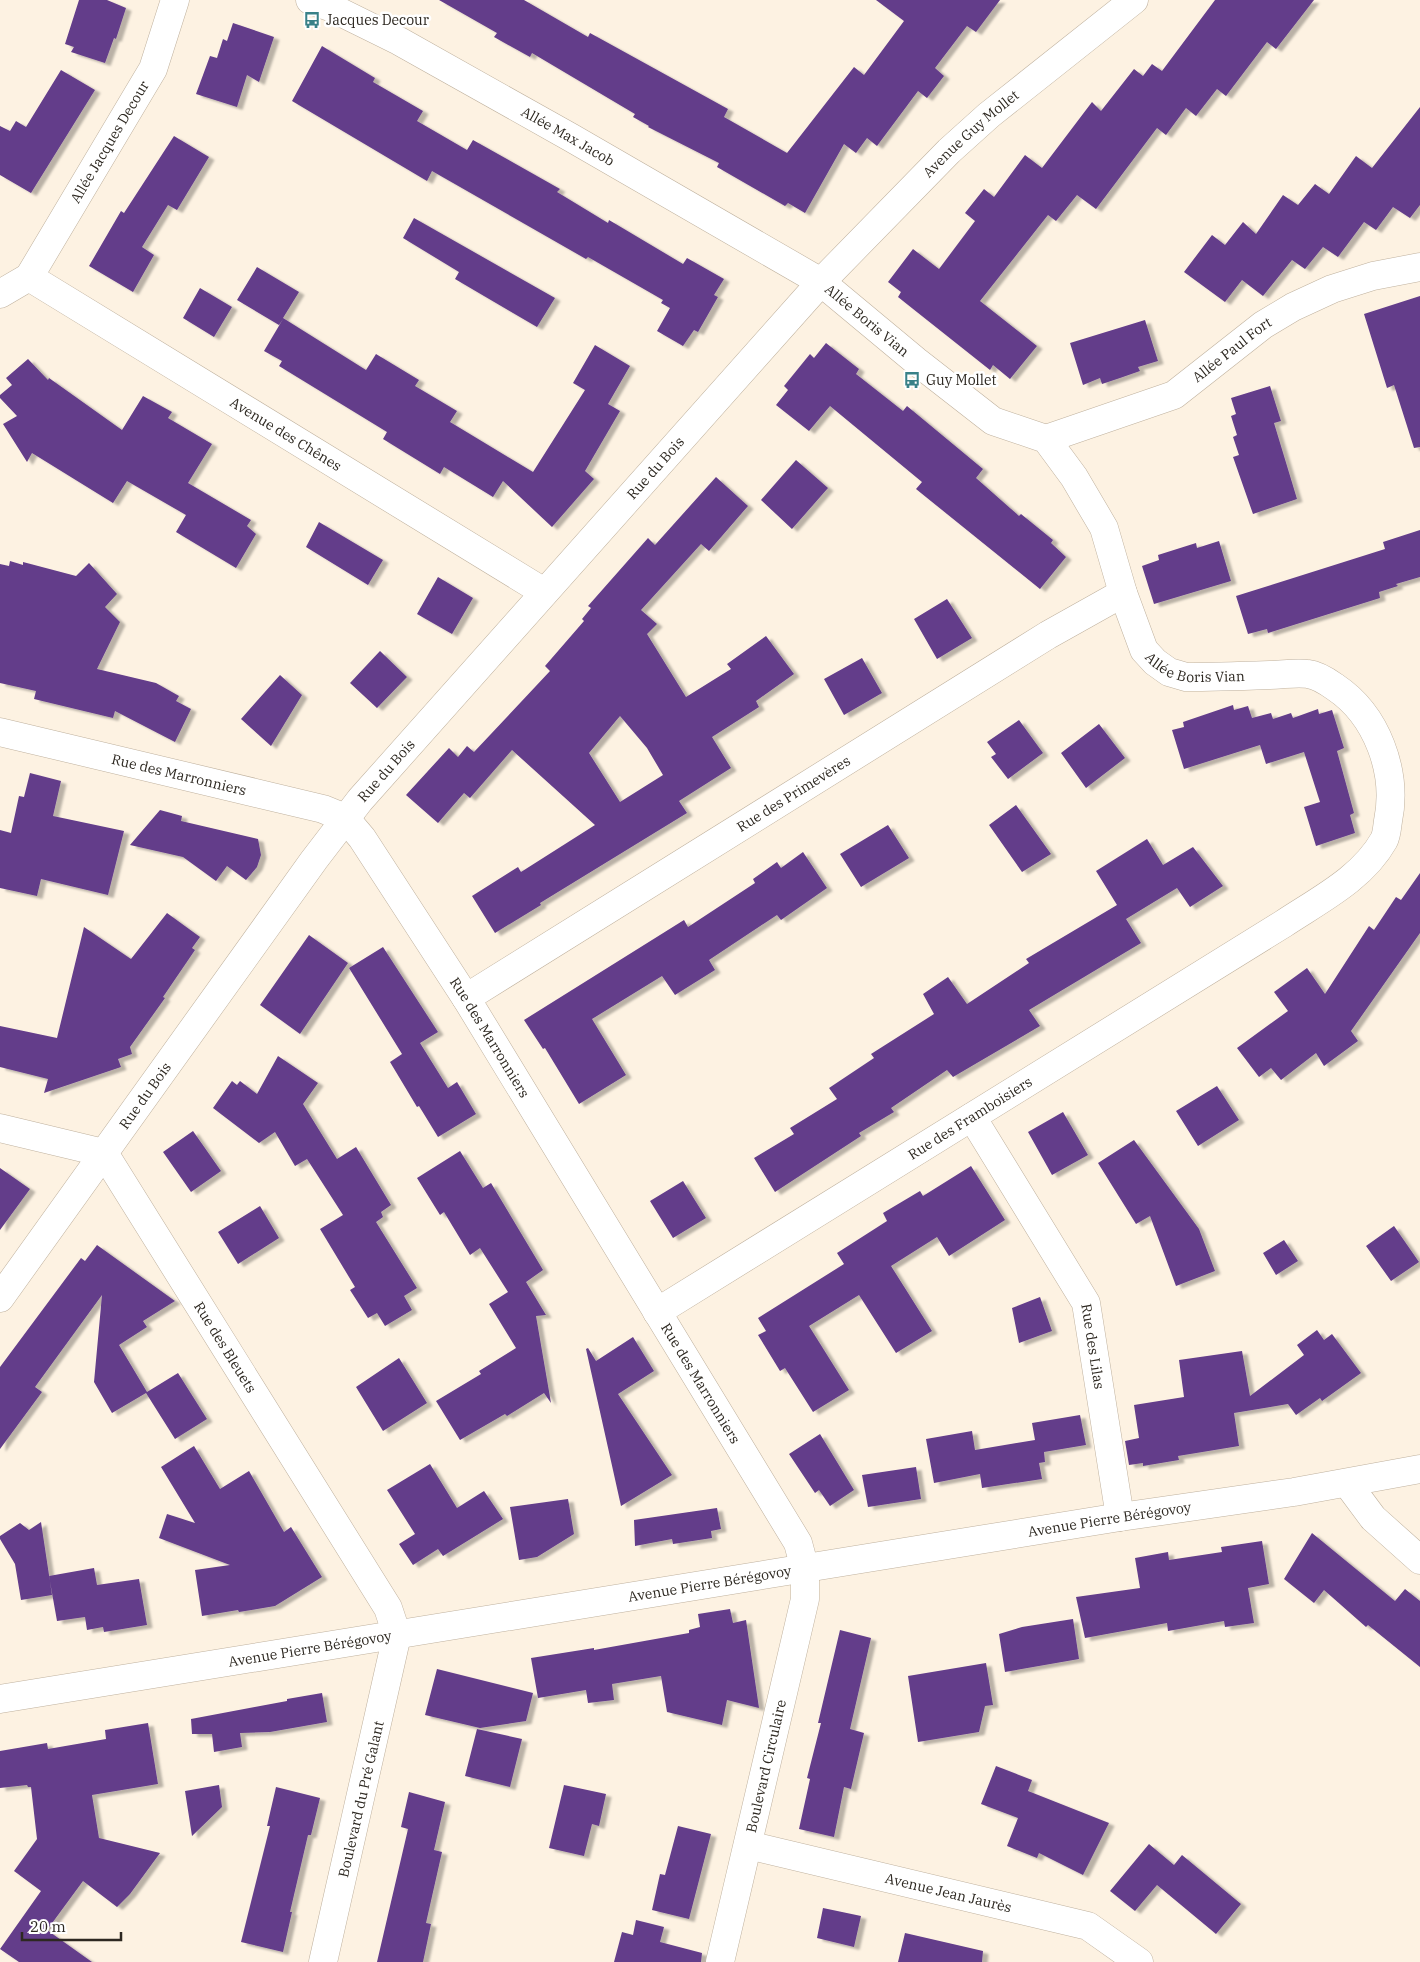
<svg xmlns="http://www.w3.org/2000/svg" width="1420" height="1962" font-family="'IBM Plex Serif',serif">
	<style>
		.building { fill: #633c8a; fill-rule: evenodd; filter: url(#shadow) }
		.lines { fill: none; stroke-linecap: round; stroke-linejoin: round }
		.minor-casing { stroke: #bfb19e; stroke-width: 29 }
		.tertiary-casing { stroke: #bfb19e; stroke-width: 29 }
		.minor { stroke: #fff; stroke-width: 28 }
		.tertiary { stroke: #fff; stroke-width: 28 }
		.labels { text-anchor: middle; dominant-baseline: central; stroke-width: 5; stroke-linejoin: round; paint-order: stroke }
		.poi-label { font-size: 14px; fill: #2d2821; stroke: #fff; text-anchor: start }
		.street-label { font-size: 14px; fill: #2d2821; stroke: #fff }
	</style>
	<defs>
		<filter id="shadow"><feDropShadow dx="5.5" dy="3" stdDeviation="1" flood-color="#0004"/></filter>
	</defs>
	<rect width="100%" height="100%" fill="#fdf2e2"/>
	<!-- building -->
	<path class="building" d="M79,0H107L126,8L116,39L114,38L105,63L71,52L74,47L65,44Z
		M439,0H524L588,37L590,33L728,109L724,117L787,153L854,67L864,75L904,21L876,0H1000L976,32L967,26L935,68L944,76L927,98L918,91L877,146L867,138L856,153L844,144L805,213L788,203L785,206L717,167L719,163L648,127L649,126L633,117L635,114L532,53L530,57L494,37L497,33Z
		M1215,0H1314L1276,49L1267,42L1226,96L1217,89L1196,116L1186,108L1166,135L1157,128L1096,209L1077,195L1056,221L1048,215L980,301L1037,346L1010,379L993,365L990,370L898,297L901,292L888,282L913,249L939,269L975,221L965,213L984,189L994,197L1025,155L1042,168L1092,102L1101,111L1134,69L1143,76L1152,64L1162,71Z
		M233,23L274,37L259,82L247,75L237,107L196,94L210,56L217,58L223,39L227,41Z
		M322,46L375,78L373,82L423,111L417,121L467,150L473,140L560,189L557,192L608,223L609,220L683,264L687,258L724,279L714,295L718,297L698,332L694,330L683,346L657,331L670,308L661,303L663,300L588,257L586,259L432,171L427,181L292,101Z
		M61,70L95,90L31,193L0,175V126L10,131L16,121L26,127Z
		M1420,107V205L1410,218L1393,207L1376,230L1364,222L1338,257L1323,247L1305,269L1292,260L1263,296L1242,280L1225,302L1184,272L1212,235L1225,245L1243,222L1256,234L1283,195L1298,205L1315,184L1329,194L1356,156L1372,168Z
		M174,136L209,157L177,210L168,205L142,247L154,255L133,292L89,266L121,211L124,213Z
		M414,218L555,298L537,327L455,279L459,272L403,238Z
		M257,267L299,292L283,318L366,370L376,354L419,380L415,386L457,411L450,422L533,472L585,390L573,383L595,345L630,366L608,404L620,411L585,471L594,479L552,527L503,481L493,497L444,467L440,474L383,439L387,432L279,366L282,361L264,351L283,319L279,325L237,300Z
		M200,288L232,307L214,337L183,318Z
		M1420,296V447L1414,448L1394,385L1387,388L1364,314Z
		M1145,320L1158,361L1138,367L1140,371L1120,378L1102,384L1100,378L1083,385L1070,343Z
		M826,343L859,369L856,374L903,411L907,406L983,469L976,478L1019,516L1021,514L1053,540L1051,543L1066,557L1040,589L916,489L922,482L830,406L809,431L776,405L788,390L784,386L810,354L814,358Z
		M28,359L48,380L49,378L122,430L143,396L172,412L168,418L212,444L188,483L251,520L247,526L256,534L236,568L176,532L186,515L127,481L113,503L32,453L27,462L3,424L17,416L0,398V395L12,385L6,378Z
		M1270,386L1281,421L1274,423L1297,499L1253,514L1233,457L1239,455L1233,437L1237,435L1231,416L1236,414L1231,398Z
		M796,460L828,488L792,529L761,500Z
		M716,477L748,506L709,551L701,544L641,610L657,624L647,634L686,697L731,669L727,664L766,636L794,674L756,701L759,707L712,737L731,768L679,801L687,813L540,903L541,905L495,933L472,896L518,867L521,872L595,825L512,750L470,798L464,793L438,823L406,795L449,748L458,757L467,746L474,752L550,671L545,666L584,621L582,619L591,608L588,606L648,538L655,545ZM620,716L647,748L663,775L620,802L589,753Z
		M319,522L383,560L368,585L306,547Z
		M1420,530V577L1396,584L1398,586L1379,592L1380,598L1268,633L1267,629L1248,634L1236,596L1385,549L1383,542Z
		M1219,541L1231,581L1154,604L1142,566L1159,560L1158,555L1196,543L1197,548Z
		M10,561L23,565V562L76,576L89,563L117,594L105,607L120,622L97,669L156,683L179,696L176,701L191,709L175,742L115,711L113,718L34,699L36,691L0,683V564L9,566Z
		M438,577L473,598L452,634L417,614Z
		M947,599L972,638L937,659L914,619Z
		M380,651L407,677L377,708L350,683Z
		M862,658L882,693L844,715L824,679Z
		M280,675L302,695L271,746L241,719Z
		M1233,705L1234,710L1248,706L1252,718L1271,713L1273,719L1291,713L1293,718L1318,709L1319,714L1332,710L1344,748L1337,751L1354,813L1350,815L1355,833L1316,846L1304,807L1320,802L1304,752L1266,764L1260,745L1184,769L1172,730L1184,727L1183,722Z
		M1019,720L1043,753L1008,779L991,757L996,754L987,742Z
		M1099,724L1125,758L1086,788L1061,753Z
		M30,773L61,781L53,816L124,831L108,895L41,879L37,896L0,888V830L11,833L19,796L24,797Z
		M1016,805L1051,854L1022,872L989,825Z
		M160,810L182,816L181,821L258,839L261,855L257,867L246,880L227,866L216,881L183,857L130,845Z
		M888,825L909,858L861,887L840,854Z
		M1147,839L1163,865L1193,847L1223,886L1190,907L1177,888L1126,919L1141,943L1029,1010L1040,1026L953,1077L947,1070L891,1108L894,1112L859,1133L861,1136L775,1192L754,1158L794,1134L790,1128L837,1099L829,1088L874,1058L871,1054L934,1014L923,994L948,977L967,1004L1029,963L1026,959L1117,905L1096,871Z
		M803,852L827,888L781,920L777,915L709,960L715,970L675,995L662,976L592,1019L626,1075L579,1104L545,1048L543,1049L524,1020L684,920L688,927L755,883L753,879L777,862L781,868Z
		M1420,873V933L1351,1031L1358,1041L1324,1066L1316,1053L1281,1080L1271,1068L1259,1077L1237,1048L1288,1011L1274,992L1307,968L1325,994L1369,926L1374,930L1396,897L1401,900Z
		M167,913L200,937L192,948L195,950L163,997L165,998L130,1047L132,1054L118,1059L121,1067L44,1093L48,1079L0,1067V1026L57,1038L84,927L131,959Z
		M309,935L348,963L300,1034L260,1005Z
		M383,947L438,1032L420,1043L448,1088L457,1082L476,1114L438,1137L419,1106L417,1107L390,1062L402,1054L349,968Z
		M278,1056L318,1083L303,1104L337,1159L356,1147L391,1205L381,1212L383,1217L376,1222L417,1288L404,1296L412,1310L385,1326L377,1313L368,1318L350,1290L355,1287L320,1229L343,1215L307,1159L295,1166L275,1132L259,1143L213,1108L232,1081L237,1085L240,1081L257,1094Z
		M1217,1086L1239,1120L1198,1146L1176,1111Z
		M1063,1112L1088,1155L1052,1175L1028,1132Z
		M193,1131L221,1171L191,1192L163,1152Z
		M1134,1140L1199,1229L1215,1271L1176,1286L1150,1216L1136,1224L1098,1163Z
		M460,1151L483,1188L491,1183L543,1270L526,1282L546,1315L536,1316L551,1403L544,1393L507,1416L505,1414L460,1440L436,1401L481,1374L479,1371L516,1348L489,1304L508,1292L480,1248L470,1255L444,1212L440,1215L417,1178Z
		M971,1166L1005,1220L949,1256L937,1237L891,1266L932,1331L896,1353L859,1295L809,1326L849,1390L813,1412L785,1368L780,1371L758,1335L766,1331L758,1318L844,1264L837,1253L887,1221L883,1213L920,1191L923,1196Z
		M0,1168L30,1189L0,1230Z
		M683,1181L706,1218L673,1238L650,1201Z
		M260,1206L279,1238L238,1264L218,1232Z
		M1394,1226L1419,1262L1391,1281L1366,1246Z
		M1284,1240L1298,1261L1276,1275L1263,1253Z
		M97,1245L175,1301L143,1321L147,1327L119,1345L147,1392L178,1373L207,1419L175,1439L146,1393L112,1413L94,1382L102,1295L35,1387L42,1392L0,1449V1367L81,1258L85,1261Z
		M1040,1297L1052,1331L1019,1343L1012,1308Z
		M1317,1330L1324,1340L1332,1334L1361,1373L1322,1401L1320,1398L1296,1415L1288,1404L1234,1413L1239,1446L1178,1456L1179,1460L1143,1466V1463L1129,1465L1125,1441L1139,1438L1134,1405L1184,1397L1179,1360L1242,1351L1250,1396L1304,1355L1297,1345Z
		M633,1337L654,1371L618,1394L672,1475L621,1506L586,1349L588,1348L596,1361Z
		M399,1358L427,1403L383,1431L356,1387Z
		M1080,1415L1086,1445L1044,1452L1045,1462L1039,1463L1042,1479L982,1488L980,1474L934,1483L926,1439L972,1431L975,1450L1035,1440L1032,1423Z
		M820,1434L854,1490L830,1506L819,1490L815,1493L789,1454Z
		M194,1446L220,1489L249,1471L284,1532L291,1527L322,1577L275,1606L239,1612L238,1610L202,1616L195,1570L230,1565L159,1538L167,1514L195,1523L161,1467Z
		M430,1464L457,1508L484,1491L503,1519L443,1556L438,1549L413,1565L399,1544L415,1534L387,1490Z
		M916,1467L921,1499L868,1507L862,1475Z
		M568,1499L574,1534L537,1557L519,1560L510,1507Z
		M717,1508L721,1529L711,1531L712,1538L673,1544L672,1539L635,1546L634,1520Z
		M41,1522L52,1595L21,1600L15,1564L0,1539V1536L20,1523L29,1530Z
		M1312,1533L1395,1601L1405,1589L1420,1601V1667L1368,1625L1366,1627L1324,1590L1314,1603L1284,1579Z
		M1262,1541L1269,1584L1248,1588L1254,1623L1225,1627L1224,1621L1168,1631L1167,1623L1085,1638L1076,1597L1140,1588L1135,1558L1168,1552L1169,1560L1222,1552L1221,1547Z
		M94,1568L97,1585L139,1579L147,1625L104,1632L103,1627L87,1630L85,1617L57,1621L49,1576Z
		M730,1609L733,1623L746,1620L759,1708L727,1700L722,1725L667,1712L661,1676L612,1684L614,1700L588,1703L586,1690L538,1698L531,1658L594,1648V1650L689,1633V1630L700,1627L698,1614Z
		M1073,1619L1079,1659L1005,1672L999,1634L1022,1627Z
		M840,1630L871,1638L850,1729L864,1733L851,1789L844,1787L834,1837L799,1829L810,1779L807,1778L821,1723H818Z
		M986,1663L993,1705L985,1706L979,1732L918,1742L908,1676Z
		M437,1669L533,1693L526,1721L480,1728L425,1715Z
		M322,1693L327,1722L270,1732L240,1733L242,1747L214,1752L212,1734H192L191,1719L287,1701V1699Z
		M148,1723L158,1784L92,1795L99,1838L160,1853L130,1894L117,1907L83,1881L47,1930L92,1962H19L0,1949L41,1891L14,1871L37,1839L31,1787H28L27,1785L0,1788V1751L47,1743L48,1749L106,1739L105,1730Z
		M477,1729L522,1739L510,1787L465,1776Z
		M996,1766L1032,1780L1028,1791L1109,1823L1083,1875L1039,1853L1037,1858L1007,1846L1018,1818L981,1804Z
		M219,1785L222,1807L192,1836L185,1791Z
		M564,1785L606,1794L599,1826L592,1824L584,1856L549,1848Z
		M276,1787L320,1798L311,1835H308L290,1912H292L283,1952L241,1942L270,1826H267Z
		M409,1792L445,1802L434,1850L442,1852L426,1923L431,1924L423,1962H377L408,1829L401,1827Z
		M678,1826L711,1834L689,1919L652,1910L660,1874L665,1875Z
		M1149,1844L1174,1865L1182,1855L1241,1904L1216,1934L1157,1885L1135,1911L1110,1891Z
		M823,1908L861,1916L854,1947L817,1938Z
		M636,1920L664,1927L660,1942L702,1953L701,1962H614L622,1932L633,1935Z
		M905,1933L983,1951L982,1962H898Z"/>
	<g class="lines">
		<!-- minor casing -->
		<g class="minor-casing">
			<g id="minor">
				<path id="s1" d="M310,0L330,7L399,41L570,137L821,282L916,361L993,421L1046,439L1074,477L1104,528L1123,593L1144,650L1155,662L1169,672L1186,677C1214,677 1242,676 1270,675C1282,675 1296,672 1308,674C1317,675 1328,682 1335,687C1377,715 1398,772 1388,821C1387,827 1387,834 1384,840C1362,879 1319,900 1283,924L657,1312"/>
				<path id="s2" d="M29,277L544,592"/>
				<path id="s3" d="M0,294L29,277L144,84L153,69L175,0"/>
				<path id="s4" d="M1046,439L1174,395L1263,325L1293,307L1332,289L1373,276L1420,267"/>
				<path id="s5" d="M0,732L323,809L345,818L362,838L466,998L798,1543L805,1569V1599L720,1962"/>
				<path id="s6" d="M466,998L1048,635L1123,593"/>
				<path id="s7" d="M972,1117L1086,1303L1120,1517"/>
				<path id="s8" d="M0,1128L104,1153L388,1608L397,1635L323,1962"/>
				<path id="s9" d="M0,1298L314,860L360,800L821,282L949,151L989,115L1134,0"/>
				<path d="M1347,1483L1373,1518L1420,1560"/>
				<path id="s10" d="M748,1845L1088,1926L1139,1962"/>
			</g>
		</g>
		<!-- tertiary casing -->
		<g class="tertiary-casing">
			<g id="tertiary">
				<path id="s11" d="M0,1699L1120,1517L1294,1492L1420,1469"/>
			</g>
		</g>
		<!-- minor -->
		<use href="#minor" class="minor"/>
		<!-- tertiary -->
		<use href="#tertiary" class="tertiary"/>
	</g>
	<!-- icons -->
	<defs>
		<g id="bus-bare" transform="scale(1.35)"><path d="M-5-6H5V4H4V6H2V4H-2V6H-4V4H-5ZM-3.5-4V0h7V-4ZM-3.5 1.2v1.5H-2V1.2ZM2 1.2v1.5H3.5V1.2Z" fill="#398188" stroke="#fff" stroke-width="2.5" paint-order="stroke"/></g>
	</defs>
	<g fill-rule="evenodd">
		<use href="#bus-bare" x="312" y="20"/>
		<use href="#bus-bare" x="912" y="380"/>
	</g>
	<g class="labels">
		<!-- poi labels -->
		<g class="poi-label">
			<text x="326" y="20">Jacques Decour</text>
			<text x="926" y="380">Guy Mollet</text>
		</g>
		<!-- street labels -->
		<g class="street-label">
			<text stroke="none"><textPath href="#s9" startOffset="1519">Avenue Guy Mollet</textPath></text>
			<text stroke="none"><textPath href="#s1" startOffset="292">Allée Max Jacob</textPath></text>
			<text stroke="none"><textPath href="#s3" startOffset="191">Allée Jacques Decour</textPath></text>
			<text stroke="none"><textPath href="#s1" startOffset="644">Allée Boris Vian</textPath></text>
			<text stroke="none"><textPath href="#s4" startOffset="209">Allée Paul Fort</textPath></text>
			<text stroke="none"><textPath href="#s2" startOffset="301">Avenue des Chênes</textPath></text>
			<text stroke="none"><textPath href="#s9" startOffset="1059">Rue du Bois</textPath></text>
			<text stroke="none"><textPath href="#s1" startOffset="1154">Allée Boris Vian</textPath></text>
			<text stroke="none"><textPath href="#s9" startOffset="654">Rue du Bois</textPath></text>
			<text stroke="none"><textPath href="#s5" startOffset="184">Rue des Marronniers</textPath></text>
			<text stroke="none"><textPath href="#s6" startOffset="386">Rue des Primevères</textPath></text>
			<text stroke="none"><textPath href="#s5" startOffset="619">Rue des Marronniers</textPath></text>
			<text stroke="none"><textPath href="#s9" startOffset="249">Rue du Bois</textPath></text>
			<text transform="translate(970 1118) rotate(-32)">Rue des Framboisiers</text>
			<text stroke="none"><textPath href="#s8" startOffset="336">Rue des Bleuets</textPath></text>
			<text stroke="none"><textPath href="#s7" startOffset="262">Rue des Lilas</textPath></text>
			<text stroke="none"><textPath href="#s5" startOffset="1024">Rue des Marronniers</textPath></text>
			<text stroke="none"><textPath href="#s11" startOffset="1124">Avenue Pierre Bérégovoy</textPath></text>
			<text stroke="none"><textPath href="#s11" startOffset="719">Avenue Pierre Bérégovoy</textPath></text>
			<text stroke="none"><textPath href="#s11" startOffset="314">Avenue Pierre Bérégovoy</textPath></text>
			<text transform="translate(766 1766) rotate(-77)">Boulevard Circulaire</text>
			<text transform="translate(361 1799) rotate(-77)">Boulevard du Pré Galant</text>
			<text stroke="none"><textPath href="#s10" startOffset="206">Avenue Jean Jaurès</textPath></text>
		</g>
	</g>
	<!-- scale -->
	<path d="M22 1932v8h99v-8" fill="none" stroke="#2d2821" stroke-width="2.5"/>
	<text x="30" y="1932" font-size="15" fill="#2d2821" stroke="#ffffff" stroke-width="4" paint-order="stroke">20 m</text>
</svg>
